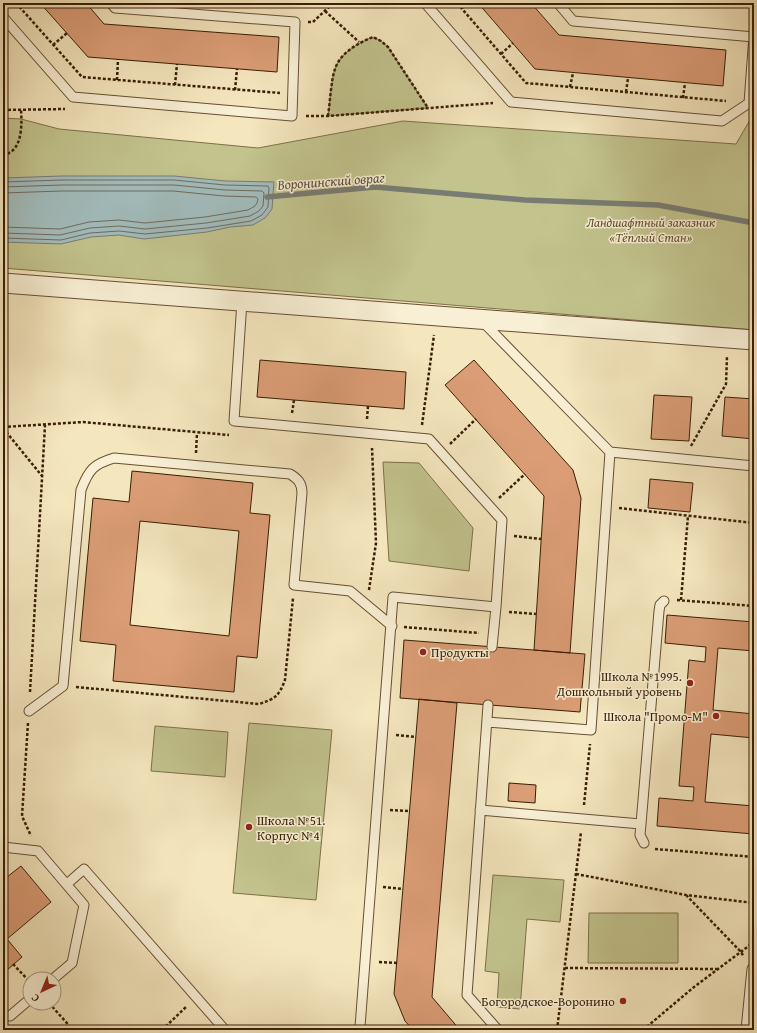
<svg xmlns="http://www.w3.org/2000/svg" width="757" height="1033" font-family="'Gentium Book Plus',serif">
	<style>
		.green { fill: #c2c38d; stroke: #7e7049 }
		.water { fill: #a2bcbc; stroke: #787c73 }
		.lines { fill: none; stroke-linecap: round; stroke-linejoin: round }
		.shore { stroke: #6e6c60; stroke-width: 1 }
		.stream { stroke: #787c73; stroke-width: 5.5 }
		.building { fill: #db9d76; stroke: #391d05; fill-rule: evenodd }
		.lane-casing { stroke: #684f33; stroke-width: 11 }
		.street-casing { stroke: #684f33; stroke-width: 21 }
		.path { stroke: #391d05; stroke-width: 2.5; stroke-dasharray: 3 2; stroke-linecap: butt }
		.lane { stroke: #f8efd4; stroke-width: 9 }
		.street { stroke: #f8efd4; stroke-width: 19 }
		.poi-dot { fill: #8f2418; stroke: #f8efd4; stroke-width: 1.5 }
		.labels { text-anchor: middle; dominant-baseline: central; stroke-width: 3; stroke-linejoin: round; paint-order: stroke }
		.park-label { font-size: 13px; font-style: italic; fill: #624f2e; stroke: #f8efd4 }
		.poi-label { font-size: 13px; fill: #391d05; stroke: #f8efd4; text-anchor: end }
		.water-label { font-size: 14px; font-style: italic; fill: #584d3c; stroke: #f8efd4 }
	</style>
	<rect width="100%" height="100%" fill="#f4e6bd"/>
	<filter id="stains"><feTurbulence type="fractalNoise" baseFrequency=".005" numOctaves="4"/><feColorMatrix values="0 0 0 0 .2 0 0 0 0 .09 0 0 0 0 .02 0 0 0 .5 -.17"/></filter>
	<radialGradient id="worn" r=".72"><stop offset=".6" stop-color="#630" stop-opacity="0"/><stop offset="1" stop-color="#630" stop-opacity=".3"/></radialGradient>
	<!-- green -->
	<path class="green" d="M373,37L381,41L388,47L428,108L328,116C330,103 331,80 335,69C340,53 358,43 373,37Z
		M754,113V330L3,268V118L21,119L59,129L258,148L403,121L736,144Z
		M383,462L419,463L473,528L469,571L389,561Z
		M249,723L332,730L316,900L233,893Z
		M155,726L228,732L225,777L151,771Z
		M493,875L564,880L560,922L527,919L520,1009L497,1007L499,973L485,971Z
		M589,913H678V963H588Z"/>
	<!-- water -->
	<path class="water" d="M62,176H174L225,181L274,182L272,209L265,218L253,225L230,227L207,232L144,239L119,235L91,237L61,244L3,242V178Z"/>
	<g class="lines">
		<!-- shore -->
		<path class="shore" d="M3,182L62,180H174L225,185L268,186L269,188L268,207L262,215L251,221L207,228L145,234L119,231L90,233L61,240L3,238
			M3,187L62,185H174L225,190L262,191L264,193L263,206L259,211L250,216L206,223L145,229L119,226L90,228L60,235L3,233
			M3,193L62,191H173L224,196L256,197L258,199L257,203L255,206L248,210L205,217L145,223L119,220L89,222L60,229L3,227"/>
		<!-- stream -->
		<path class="stream" d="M267,197L375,187L525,200L658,205L754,223"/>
	</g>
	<!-- building -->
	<path class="building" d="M40,3H86L104,24L279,37L277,72L88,57Z
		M478,3H531L559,35L726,50L723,86L535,69Z
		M260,360L406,372L404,409L257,397Z
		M474,360L573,470L581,498L570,653L534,650L544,496L445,385Z
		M654,395L692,397L689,441L651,439Z
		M725,397L754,399V439L722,436Z
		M132,471L253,483L250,513L270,515L257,658L237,656L234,692L113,681L116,645L80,641L93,498L129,502ZM140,521L239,531L229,636L130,625Z
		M650,479L693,483L690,512L648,508Z
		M667,615L754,622V651L718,648L713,710L754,714V738L711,734L705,802L754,806V834L657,826L659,798L693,801L694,787L679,786L689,660L705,662L706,647L665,643Z
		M404,640L585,654L580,712L400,698Z
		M419,699L457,703L432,997L460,1030H413L405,1021L394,994Z
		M509,783L536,785L535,803L508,801Z
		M21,866L51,902L7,939L22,957L6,971L3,967V875L4,874L7,877Z"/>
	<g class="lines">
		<!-- lane casing -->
		<g class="lane-casing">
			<path id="lane" d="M425,3L511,102L722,121L749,103L754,35
				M558,3L573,21L754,37
				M3,17L73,97L292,116L295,22L115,8L111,3
				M242,301L234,421L429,439L502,520L496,607L393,597L360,1027L363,1030
				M482,321L610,452L591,730L487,722
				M610,452L754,466
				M492,647L496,607
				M488,705L467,995L498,1030
				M29,711L63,686L81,490C89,469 94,464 114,458L290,474C298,479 302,483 302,493L294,585L350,591L392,626
				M480,810L641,824L640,835L644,843
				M641,824L659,611L660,605L664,601
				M3,847L38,851L84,905L72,963L53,979
				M67,884L84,869L225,1030
				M3,1016H10L30,999
				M746,1030L752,969L754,967"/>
		</g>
		<!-- street casing -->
		<g class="street-casing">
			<path id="street" d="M3,283L754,340"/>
		</g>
		<!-- path -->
		<path class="path" d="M16,3L82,77L280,93
			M457,3L526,83L726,101
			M462,8L468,3
			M325,11L359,42
			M308,22H313L333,3
			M53,45L67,33
			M501,54L513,43
			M117,80L118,59
			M175,85L177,64
			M570,87L573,73
			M235,90L237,69
			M626,92L628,78
			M683,98L685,83
			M3,110L65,109
			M306,116H328L493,103
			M328,116C330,103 331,80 335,69C340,53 358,43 373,37L381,41L388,47L428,108
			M3,156C6,155 9,153 12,151C22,143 22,123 21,110
			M292,413L294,400
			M367,419L368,406
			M422,425L434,335
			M3,427L83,422L229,435
			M3,428L42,476
			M450,444L476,419
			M691,446L726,384L727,356
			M196,453L197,433
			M499,498L525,474
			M619,508L754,523
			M514,536L541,539
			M369,590L376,543L372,448
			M677,600L754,606
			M681,600L688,516
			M509,612L536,614
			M404,627L479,633
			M76,687L259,704C275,699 279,696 285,680L293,598
			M30,692L45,425
			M28,723L22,816L31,836
			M396,735L416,737
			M584,805L590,744
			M390,810L409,811
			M655,849L754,857
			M576,874L686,895L754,903
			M383,887L403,889
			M686,895L741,952L744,957
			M379,962L397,963
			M13,964L30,982
			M565,968L718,969
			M49,1003L73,1030
			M558,1026L563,1030
			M162,1030L186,1007
			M557,1030L581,832
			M643,1030L694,987L754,942"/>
		<!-- lane -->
		<use href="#lane" class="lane"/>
		<!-- street -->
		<use href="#street" class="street"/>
	</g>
	<!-- markers -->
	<g class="poi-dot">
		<circle cx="423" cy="652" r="4"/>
		<circle cx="690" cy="683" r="4"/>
		<circle cx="716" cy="716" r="4"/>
		<circle cx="249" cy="827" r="4"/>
		<circle cx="623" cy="1001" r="4"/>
	</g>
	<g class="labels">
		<!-- park labels -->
		<g class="park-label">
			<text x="651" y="222">Ландшафтный заказник<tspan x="651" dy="15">«Тёплый Стан»</tspan></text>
		</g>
		<!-- poi labels -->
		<g class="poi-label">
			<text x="431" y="652" text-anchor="start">Продукты</text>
			<text x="682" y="676">Школа №1995.<tspan x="682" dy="15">Дошкольный уровень</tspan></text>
			<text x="708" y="716">Школа "Промо-М"</text>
			<text x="257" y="820" text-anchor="start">Школа №51.<tspan x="257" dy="15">Корпус №4</tspan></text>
			<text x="615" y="1001">Богородское-Воронино</text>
		</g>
		<!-- water labels -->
		<g class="water-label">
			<text transform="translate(331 181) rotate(-4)">Воронинский овраг</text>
		</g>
	</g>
	<!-- margin -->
	<rect width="757" height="1033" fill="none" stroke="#f4e6bd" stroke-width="16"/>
	<rect x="4" y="4" width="749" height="1025" fill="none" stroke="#391d05" stroke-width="2"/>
	<rect x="8" y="8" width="741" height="1017" fill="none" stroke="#391d05"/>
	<!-- north arrow -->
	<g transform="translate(42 991) rotate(224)"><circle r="19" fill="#f8efd4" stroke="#ac9b81"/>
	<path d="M0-3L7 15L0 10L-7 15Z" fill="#8f2418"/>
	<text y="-6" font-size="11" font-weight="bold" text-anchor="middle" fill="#391d05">С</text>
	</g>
	<rect width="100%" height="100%" filter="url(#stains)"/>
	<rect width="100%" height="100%" fill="url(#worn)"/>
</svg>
